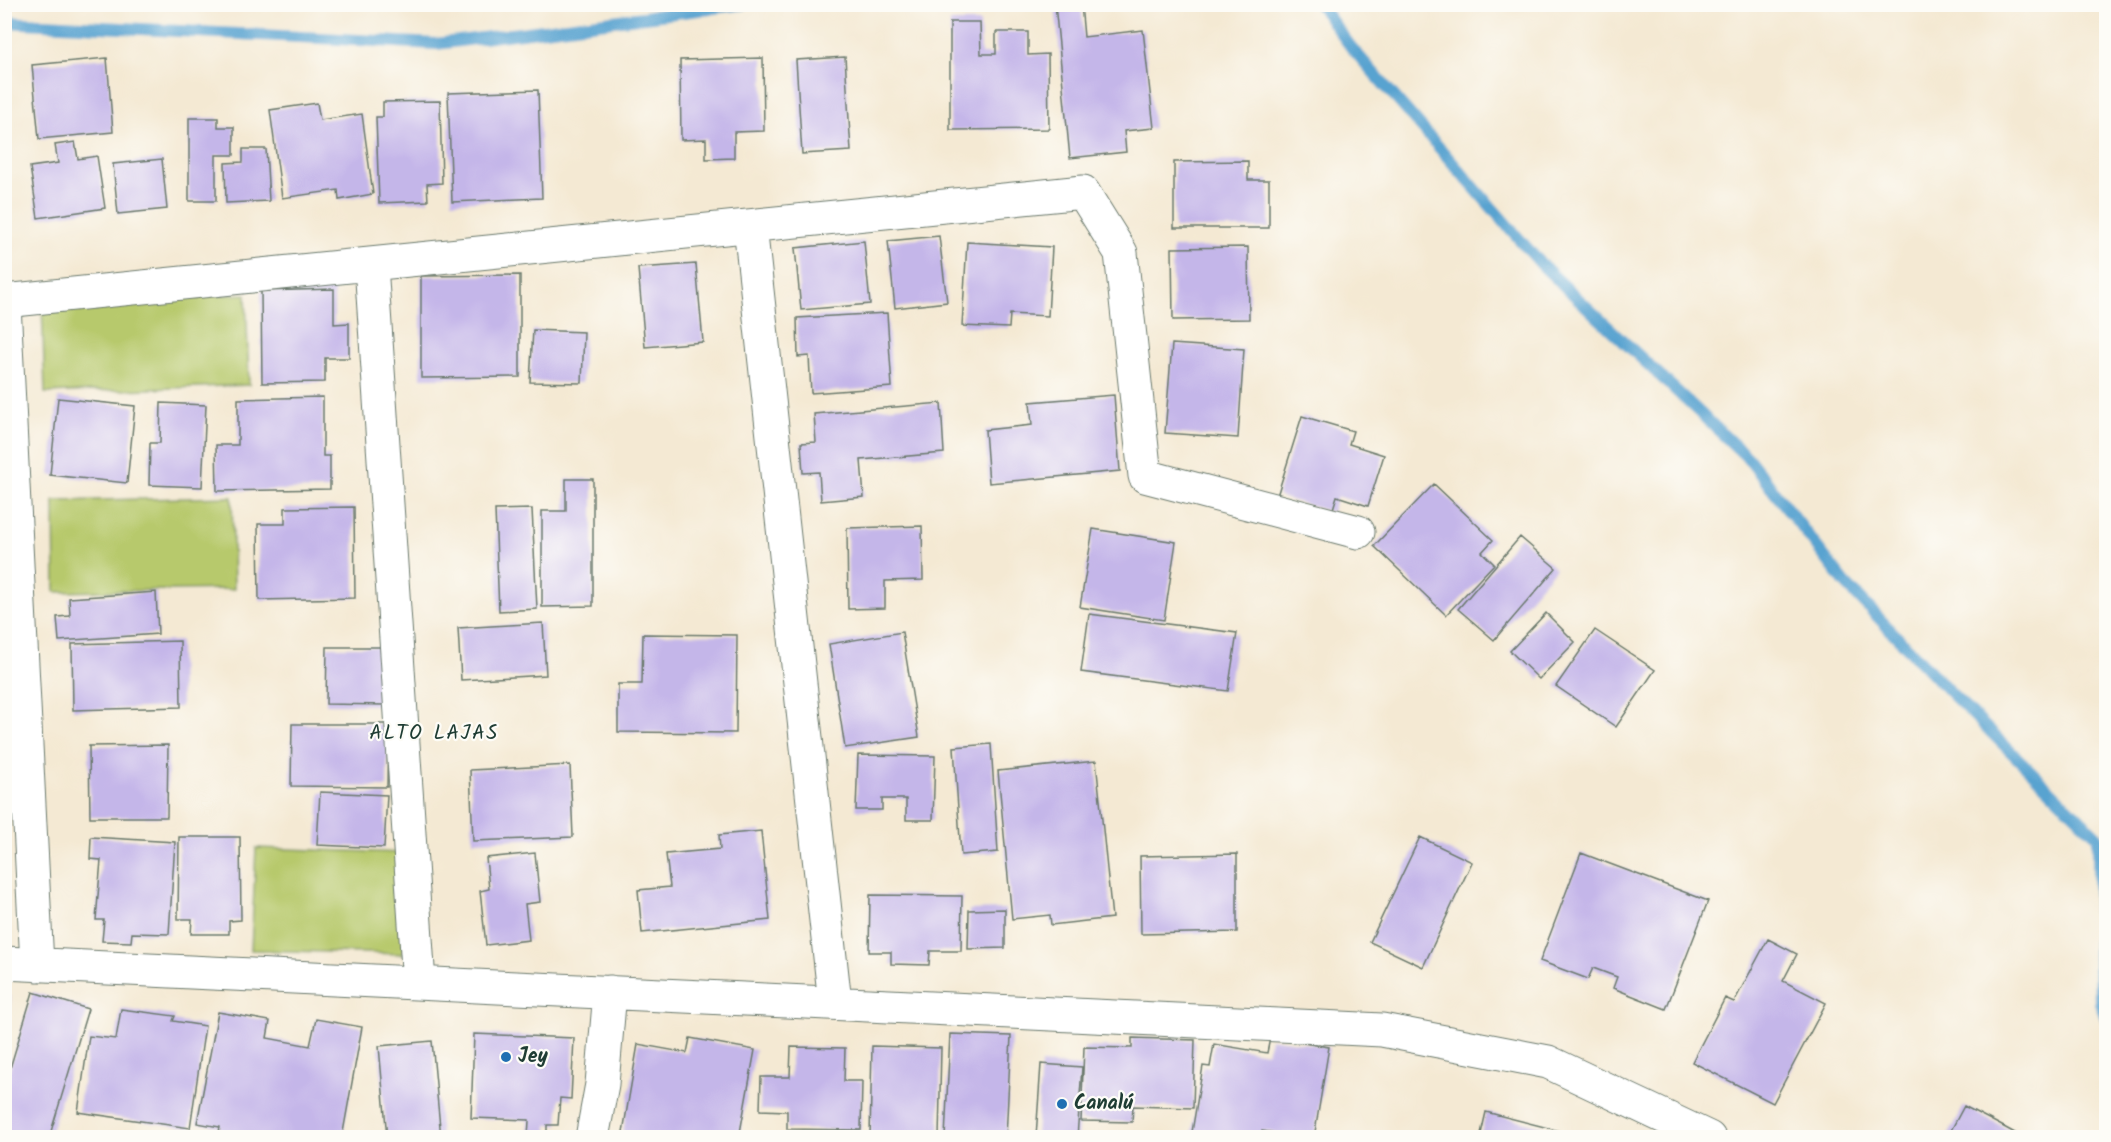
<svg xmlns="http://www.w3.org/2000/svg" width="2111" height="1142" font-family="Kalam,sans-serif">
	<style>
		.green { fill: #b7c96c; stroke: #6b8350; stroke-width: 1.5 }
		.lines { fill: none; stroke-linecap: round; stroke-linejoin: round }
		.stream { stroke: #58a3d0; stroke-width: 12 }
		.building { fill: #c4b6e9 }
		.street-casing { stroke: #6a796c; stroke-width: 35 }
		.street { stroke: #fff; stroke-width: 33 }
		.poi-dot { fill: #1f6fb2; stroke: #fdfcf7; stroke-width: 2 }
		.labels { text-anchor: middle; dominant-baseline: central; stroke-width: 4.5; stroke-linejoin: round; paint-order: stroke }
		.poi-label { font-size: 20px; font-weight: bold; fill: #1f3d34; stroke: #fdfcf7; text-anchor: start }
		.neighbourhood-label { font-size: 21px; letter-spacing: 1.5px; fill: #1f3d34; stroke: #fdfcf7 }
	</style>
	<rect width="100%" height="100%" fill="#fdfcf7"/>
	<filter id="ink" filterUnits="userSpaceOnUse"><feTurbulence type="fractalNoise" baseFrequency=".0167" numOctaves="2"/><feDisplacementMap in="SourceGraphic" scale="12" xChannelSelector="R" yChannelSelector="G"/><feConvolveMatrix kernelMatrix="1 2 1 2 8 2 1 2 1" color-interpolation-filters="sRGB"/></filter>
	<filter id="wash" filterUnits="userSpaceOnUse"><feTurbulence type="fractalNoise" baseFrequency=".008" numOctaves="4" result="noise"/><feDisplacementMap in="SourceGraphic" scale="24" xChannelSelector="R" yChannelSelector="G"/><feGaussianBlur stdDeviation="1.35" result="paint"/><feColorMatrix in="noise" values="0 0 0 0 0 0 0 0 0 0 0 0 0 0 0 0 0 1.4 0 .05"/><feComposite in="paint" operator="in"/></filter>
	<g filter="url(#wash)">
		<rect width="100%" height="100%" fill="#f4e9d3"/>
		<!-- green -->
		<path class="green" d="M246,294L249,385L45,393L42,303Z
			M232,497L234,589L55,592L54,501Z
			M256,848L407,853L403,954L251,950Z"/>
		<g class="lines">
			<!-- stream -->
			<path class="stream" d="M1319,4L1351,47L1542,265L1748,458L1845,583L1954,696L2098,837L2100,1002L2106,1018
				M4,22L436,44L744,4"/>
		</g>
		<g id="blocks">
			<!-- building -->
			<path class="building" d="M1055,4H1081L1084,37L1143,30L1154,128L1124,131L1126,152L1070,158Z
				M950,22H980L981,54H996V32H1028V55L1048,54L1049,129L950,130Z
				M845,57L851,151L802,154L796,60Z
				M107,58L113,132L39,139L32,65Z
				M763,58L764,131L734,132V158L706,159V139L681,140L680,60Z
				M538,90L542,198L452,202L448,93Z
				M440,101L442,183L427,184L428,201L379,203L376,117H383V102Z
				M317,103L320,120L362,114L373,194L339,200L338,190L282,198L270,110Z
				M189,118H218V127H234V155H216V201H189Z
				M75,142L78,159L97,156L105,208L38,218L30,167L58,163L55,145Z
				M243,149H266L269,201L226,203L225,163L243,162Z
				M162,159L167,209L118,214L113,164Z
				M1248,161V180H1269V228H1174V162Z
				M939,236L947,302L895,308L888,241Z
				M864,241L870,304L801,310L795,248Z
				M967,242L1052,247L1048,316L1010,314L1009,328L962,326Z
				M1248,247L1249,319L1173,320L1172,248Z
				M696,264L703,342L645,347L638,268Z
				M520,275V377L421,378V276Z
				M334,289V324L349,323V358H325V382L262,383L261,291Z
				M887,313L892,387L811,393L809,356L798,357L797,318Z
				M533,330L584,332L582,383L530,382Z
				M1172,344L1244,349L1238,438L1165,433Z
				M1114,395L1120,471L989,483L985,430L1032,425L1030,402Z
				M323,397V456H330V489L217,491L216,445H238V399Z
				M58,398L135,406L127,483L50,475Z
				M161,403L206,405L202,487L149,485L150,443H160Z
				M941,403L944,453L861,460L864,497L821,501L819,472L803,473L801,443L816,442L814,414Z
				M1302,416L1353,431L1349,444L1384,455L1368,506L1337,496L1332,512L1277,496Z
				M566,479H593V606L542,607V511H566Z
				M1434,484L1493,540L1482,552L1494,564L1446,615L1374,546Z
				M354,507L355,598L259,600L258,524H285V508Z
				M532,509L537,609L499,611L495,510Z
				M922,526L923,580L885,581V608L848,609L847,528Z
				M1093,529L1176,542L1164,620L1080,607Z
				M1520,537L1556,568L1494,640L1458,609Z
				M156,592L158,634L59,641L57,617L70,616L69,598Z
				M1546,613L1575,642L1539,679L1510,651Z
				M1089,614L1237,633L1228,691L1081,672Z
				M543,623L546,675L461,680L458,628Z
				M1595,630L1655,670L1616,727L1556,686Z
				M902,632L919,737L845,748L829,644Z
				M643,634L737,635L736,733L618,732V684H642Z
				M180,641L181,707L73,710L72,644Z
				M327,647H385V705L326,704Z
				M292,724H388L387,787L291,786Z
				M991,744L998,852L961,855L954,747Z
				M168,745L167,817H90L89,746Z
				M858,755L935,756L933,820H906V799H882V810H856Z
				M1096,761L1112,918L1051,925L1050,915L1012,919L998,771Z
				M570,765L573,837L473,841L470,770Z
				M320,792L387,795L384,848L317,845Z
				M761,831L770,920L642,933L638,890L670,887L666,854L720,849L719,835Z
				M91,837L175,842L169,934L132,933L131,942L102,941L104,920H96L101,860L90,859Z
				M179,837H240L241,920L229,921V934H191L192,919H178Z
				M1420,837L1472,862L1423,967L1370,942Z
				M535,853L540,902L525,904L529,940L486,945L480,891L489,889L486,858Z
				M1581,853L1708,901L1666,1009L1613,988L1617,977L1593,968L1588,979L1540,961Z
				M1237,854V932L1141,934L1140,856Z
				M870,895L962,896L961,951H930L929,965L891,964V952H869Z
				M1005,909V948L968,949L969,910Z
				M1768,939L1797,954L1783,981L1826,1003L1773,1103L1692,1062L1725,998L1734,1002Z
				M33,992L88,1009L49,1138H22L4,1132V1088Z
				M4,995L11,996L6,1045H4Z
				M121,1009L175,1016L173,1021L205,1026L190,1128L78,1112L89,1036L116,1039Z
				M218,1012L270,1021L267,1038L310,1046L316,1019L362,1027L342,1138H328L301,1133L300,1138H218L220,1127L197,1123Z
				M474,1034L574,1038L571,1099L560,1098L558,1125H547V1138H528L529,1120L471,1118Z
				M950,1034L1011,1036L1006,1138H945Z
				M690,1038L755,1050L739,1138H622L638,1044L687,1053Z
				M1132,1038L1195,1040L1193,1108L1133,1106L1132,1122L1081,1121L1084,1047L1132,1048Z
				M1270,1038L1329,1047L1314,1138L1262,1131L1261,1138H1191L1203,1066L1210,1067L1214,1044L1267,1053Z
				M432,1041L441,1138H387L379,1046Z
				M872,1046L941,1048L939,1138L870,1137Z
				M791,1047L845,1048L844,1081H862L861,1130L787,1129V1111L760,1110L761,1077H790Z
				M1041,1064L1082,1067L1077,1138L1036,1137Z
				M1964,1106L2002,1126L2024,1138H1947Z
				M1486,1112L1584,1137V1138H1480Z"/>
		</g>
	</g>
	<g filter="url(#ink)">
		<use href="#blocks" fill-opacity="0" stroke="#6a796c" stroke-width="1.5"/>
		<g class="lines">
			<!-- street casing -->
			<g class="street-casing">
				<path id="street" d="M750,226L835,1003
					M371,265L419,983
					M4,301L1083,192L1121,253L1145,476L1358,532
					M4,304L37,965
					M4,963L1382,1030L1548,1062L1709,1138
					M592,1138L602,1084L610,992"/>
			</g>
			<!-- street -->
			<use href="#street" class="street"/>
		</g>
	</g>
	<!-- markers -->
	<g class="poi-dot">
		<circle cx="506" cy="1057" r="6"/>
		<circle cx="1062" cy="1104" r="6"/>
	</g>
	<g class="labels">
		<!-- poi labels -->
		<g class="poi-label">
			<text x="518" y="1057">Jey</text>
			<text x="1074" y="1104">Canalú</text>
		</g>
		<!-- neighbourhood labels -->
		<g class="neighbourhood-label">
			<text x="434" y="733">ALTO LAJAS</text>
		</g>
	</g>
	<!-- margin -->
	<rect width="2111" height="1142" fill="none" stroke="#fdfcf7" stroke-width="24"/>
</svg>
